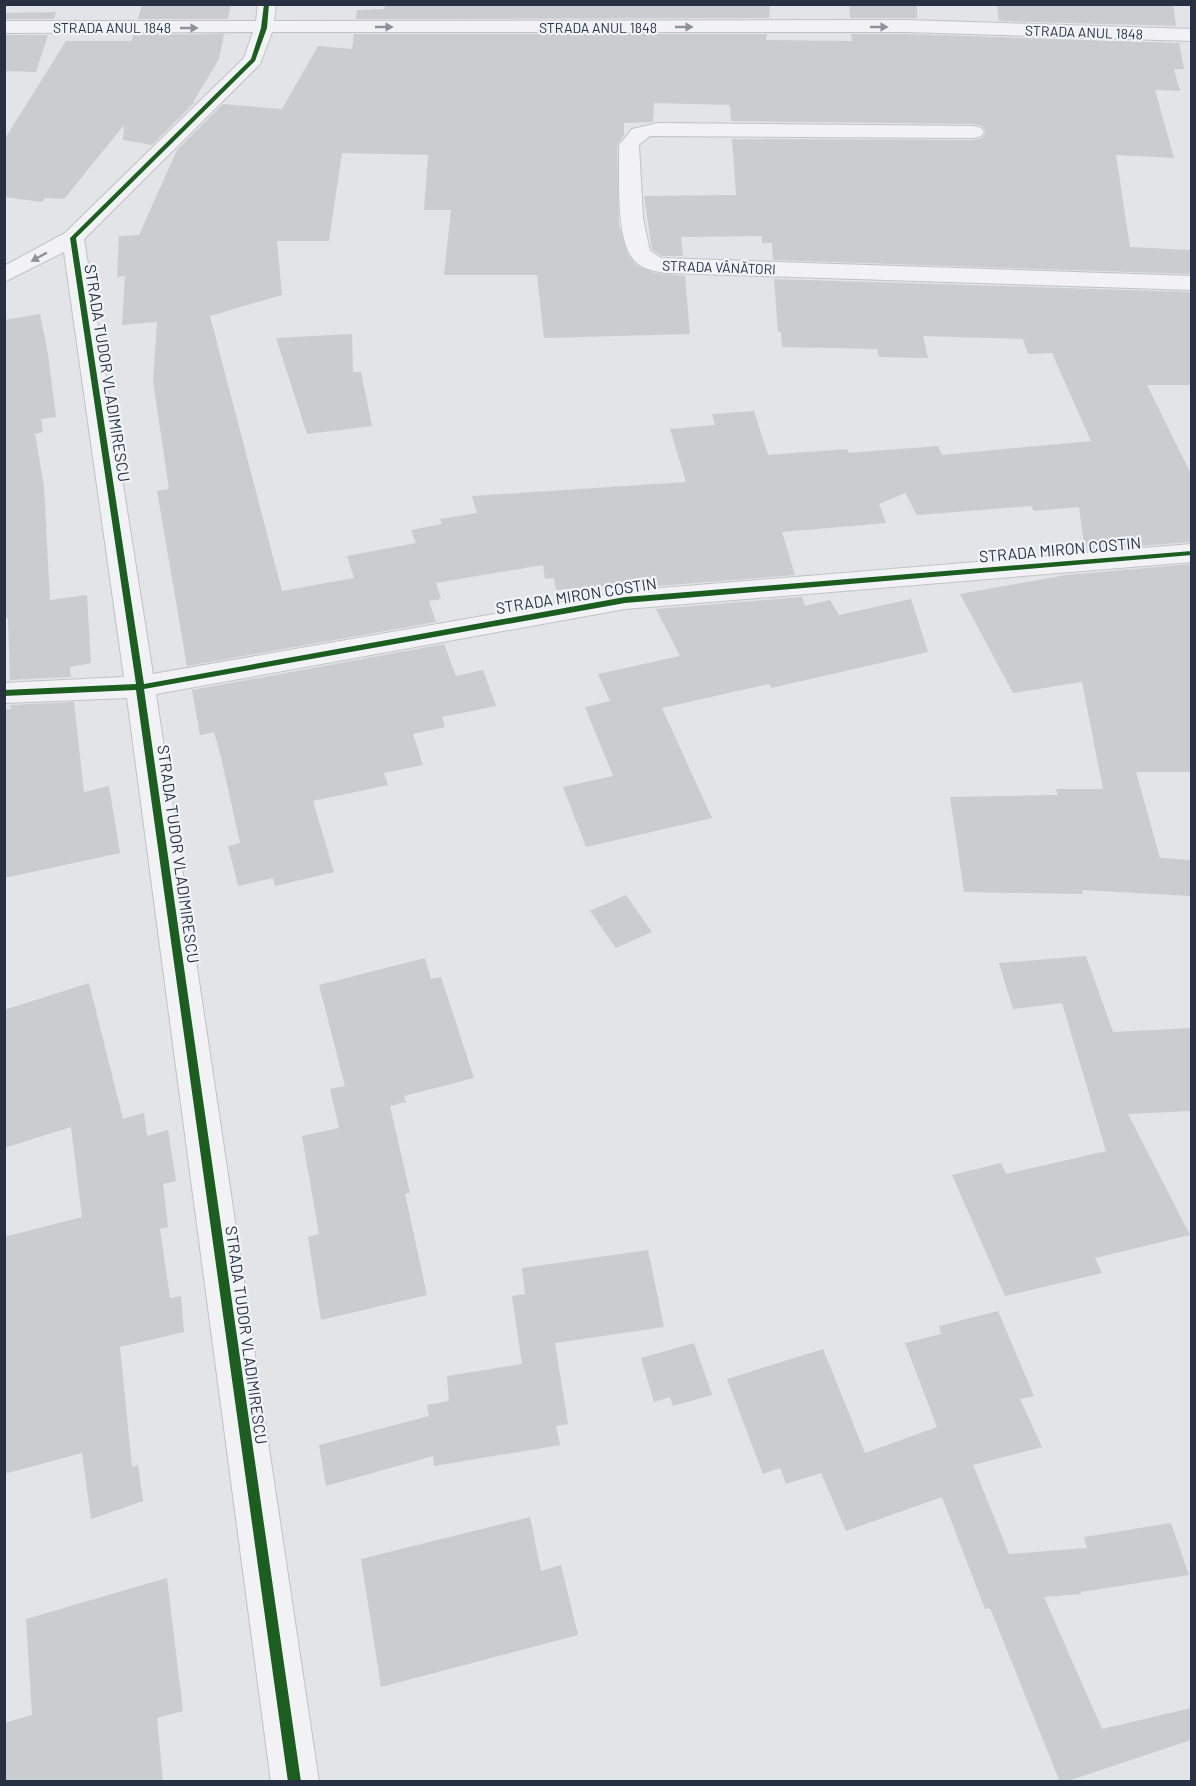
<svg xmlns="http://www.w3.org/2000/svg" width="1196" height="1786" font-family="Barlow,sans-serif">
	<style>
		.building { fill: #cacccf }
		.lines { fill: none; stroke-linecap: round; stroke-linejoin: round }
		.minor-casing { stroke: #c0c2c5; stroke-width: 2 }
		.minor { fill: #f2f2f4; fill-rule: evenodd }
		.cycleway-casing { stroke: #f0f3f7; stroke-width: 4 }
		.cycleway { fill: #1b5e20; fill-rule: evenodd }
		.oneway { fill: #8d929a }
		.labels { text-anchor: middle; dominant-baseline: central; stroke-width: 4.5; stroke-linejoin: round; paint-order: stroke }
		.far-street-label { font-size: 14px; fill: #283141; stroke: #f0f3f7 }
		.street-label { font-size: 16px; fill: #283141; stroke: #f0f3f7 }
	</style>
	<rect width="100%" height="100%" fill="#e2e4e7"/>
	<!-- building -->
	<path class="building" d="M142,4H231L228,19H138Z
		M386,4H770L769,18L356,19L357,10L384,9Z
		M849,4H917V18H850Z
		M997,4H1173L1176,26L999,21Z
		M56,12L54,19H4V13Z
		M224,34L219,59L193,102H195L152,145L123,140L124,125L64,199L45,198L42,202L4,197V140L66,41H131L133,35Z
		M354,34H767L766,40L852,41L851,34H906L1179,43L1184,69H1174L1180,91L1155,90L1174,158L1116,155L1130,247L1191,250V274L773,260L772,243H762V236L681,237L683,256H662L652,250L644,196L736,195L732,139L974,140L982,138L986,132L982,126L974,124L731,121L730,105L654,103L653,122L624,123V135L617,145L619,225L628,254L636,265L655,273L685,276L690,334L544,338L537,275H444L451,210H424L428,155L342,153L329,241H277L282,295L210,316L282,591L354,578L347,556L416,543L411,530L442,524L440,519L477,513L472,496L686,482L670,429L715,425L712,414L754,411L768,455L847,449L849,453L938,446L942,455L1091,441L1052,353L1028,354L1023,339L923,336L928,358L879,357L877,349L782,347L781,332H778L774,279L1191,292V385H1147L1191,474V542L1055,553L1054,551L1084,544L1079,507L1034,511L1031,506L917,515L905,493L879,504L886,523L782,532L795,575L645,587L643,583L556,590L554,578L545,579L543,565L436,583L441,599L429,601L436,622L187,666L157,491L169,489L153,381L157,322L122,325L125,276L117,277L119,236L139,235L177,150L223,104L282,109L318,46L352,49Z
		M4,35H48L36,72L4,71Z
		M40,314L48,354L56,417L41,419L43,432L35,434L44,487L50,600L87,595L91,663L70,667L71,677L10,680L8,618H4V320Z
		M352,334L353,372H361L372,426L307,434L276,338Z
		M1191,564V772H1136L1160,858L1191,860V896L1082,890L1083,894L964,892L950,797L1058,795L1056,789H1103L1082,682L1013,693L960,594L1066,575Z
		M802,597L805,606L830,600L839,615L911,599L928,652L771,688L769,684L662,708L712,818L586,847L563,787L613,776L585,707L610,701L598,674L680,656L656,609Z
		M444,644L456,676L483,670L496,706L442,717L445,727L413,734L423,765L384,773L388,785L313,801L334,872L275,886L273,878L238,886L228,846L240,843L221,757L214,732L200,735L192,690Z
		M74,702L84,792L109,786L120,853L4,878V710L11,709L10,705Z
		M626,895L652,932L616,948L590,911Z
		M1086,956L1113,1032L1191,1028V1111L1128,1114L1190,1235L1095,1258L1102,1273L1005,1296L952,1175L1001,1163L1006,1174L1106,1151L1062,1003L1013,1009L999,963Z
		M425,958L431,979L441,977L474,1078L404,1096L406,1102L390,1106L410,1193L405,1194L427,1295L321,1320L308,1237L319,1234L302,1136L339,1128L330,1089L345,1086L319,985Z
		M89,983L123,1119L144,1113L147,1136L168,1130L176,1181L163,1184L168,1227L160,1229L170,1298L181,1296L184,1332L120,1347L132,1467L138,1465L143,1501L91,1519L82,1453L4,1474V1237L82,1217L71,1127L4,1148V1010Z
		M648,1250L664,1327L555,1343L568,1424L556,1426L560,1445L434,1466L433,1456L326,1486L319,1445L429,1416L427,1405L449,1401L447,1376L522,1364L512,1296L525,1294L522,1268Z
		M998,1311L1034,1396L1020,1399L1042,1447L973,1465L1009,1554L1087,1548L1084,1537L1171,1523L1189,1575L1081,1592V1594L1044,1597L1102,1729L1191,1708V1740L1065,1782H1060L990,1608L985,1609L942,1497L846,1531L821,1473L786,1484L780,1468L763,1474L727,1379L823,1349L865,1453L937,1427L905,1343L941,1334L939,1326Z
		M694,1343L712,1395L673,1406L670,1397L654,1402L641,1358Z
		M530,1517L541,1571L561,1565L578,1635L381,1687L361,1559Z
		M167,1578L183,1711L157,1718L163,1782H4V1723L32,1715L26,1619Z"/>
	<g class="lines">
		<!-- minor casing -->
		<g class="minor-casing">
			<path id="minor" d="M258,4H276L274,21L906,20L1192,29V41L906,32H272L260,64L84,239L153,674L625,591L1192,544V562L625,609L156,694L319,1782H271L127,698L4,703V683L124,677L64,252L4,282V266L65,233L244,58L253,32L4,33V21H256Z
				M658,123L974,126L981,128L984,132L981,136L974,138L650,136L639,145L643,218L650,251L661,258L1192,276V290L668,273C658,272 645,270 637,263C614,244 620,174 619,145L632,129Z"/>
		</g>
		<!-- minor -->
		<use href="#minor" class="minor"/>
		<!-- cycleway casing -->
		<g class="cycleway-casing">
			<path id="cycleway" d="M264,4H269L267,28L255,61L76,238L144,684L625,597L1192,551V555L625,603L144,689L301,1782H288L136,690L4,696V690L136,684L70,238L251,59L261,28Z"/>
		</g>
		<!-- cycleway -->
		<use href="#cycleway" class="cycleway"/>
	</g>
	<!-- one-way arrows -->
	<defs><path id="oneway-solid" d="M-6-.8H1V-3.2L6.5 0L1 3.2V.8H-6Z" transform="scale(1.5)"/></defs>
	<g class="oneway">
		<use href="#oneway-solid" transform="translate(384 27)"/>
		<use href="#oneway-solid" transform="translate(684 27)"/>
		<use href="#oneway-solid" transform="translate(879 27)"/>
		<use href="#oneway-solid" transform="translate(189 28)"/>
		<use href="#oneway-solid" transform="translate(39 257) rotate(151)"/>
	</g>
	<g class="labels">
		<!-- far-street labels -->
		<g class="far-street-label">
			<text x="112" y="27">STRADA ANUL 1848</text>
			<text x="598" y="27">STRADA ANUL 1848</text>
			<text transform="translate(1084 32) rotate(2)">STRADA ANUL 1848</text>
			<text transform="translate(719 267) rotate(2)">STRADA VÂNĂTORI</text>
		</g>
		<!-- street labels -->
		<g class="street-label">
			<text transform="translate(108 373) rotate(81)">STRADA TUDOR VLADIMIRESCU</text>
			<text transform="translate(1060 549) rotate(-5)">STRADA MIRON COSTIN</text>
			<text transform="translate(576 595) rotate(-9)">STRADA MIRON COSTIN</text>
			<text transform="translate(179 854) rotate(82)">STRADA TUDOR VLADIMIRESCU</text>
			<text transform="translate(247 1335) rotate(82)">STRADA TUDOR VLADIMIRESCU</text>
		</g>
	</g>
	<!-- border -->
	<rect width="1196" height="1786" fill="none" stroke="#283141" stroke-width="12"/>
</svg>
